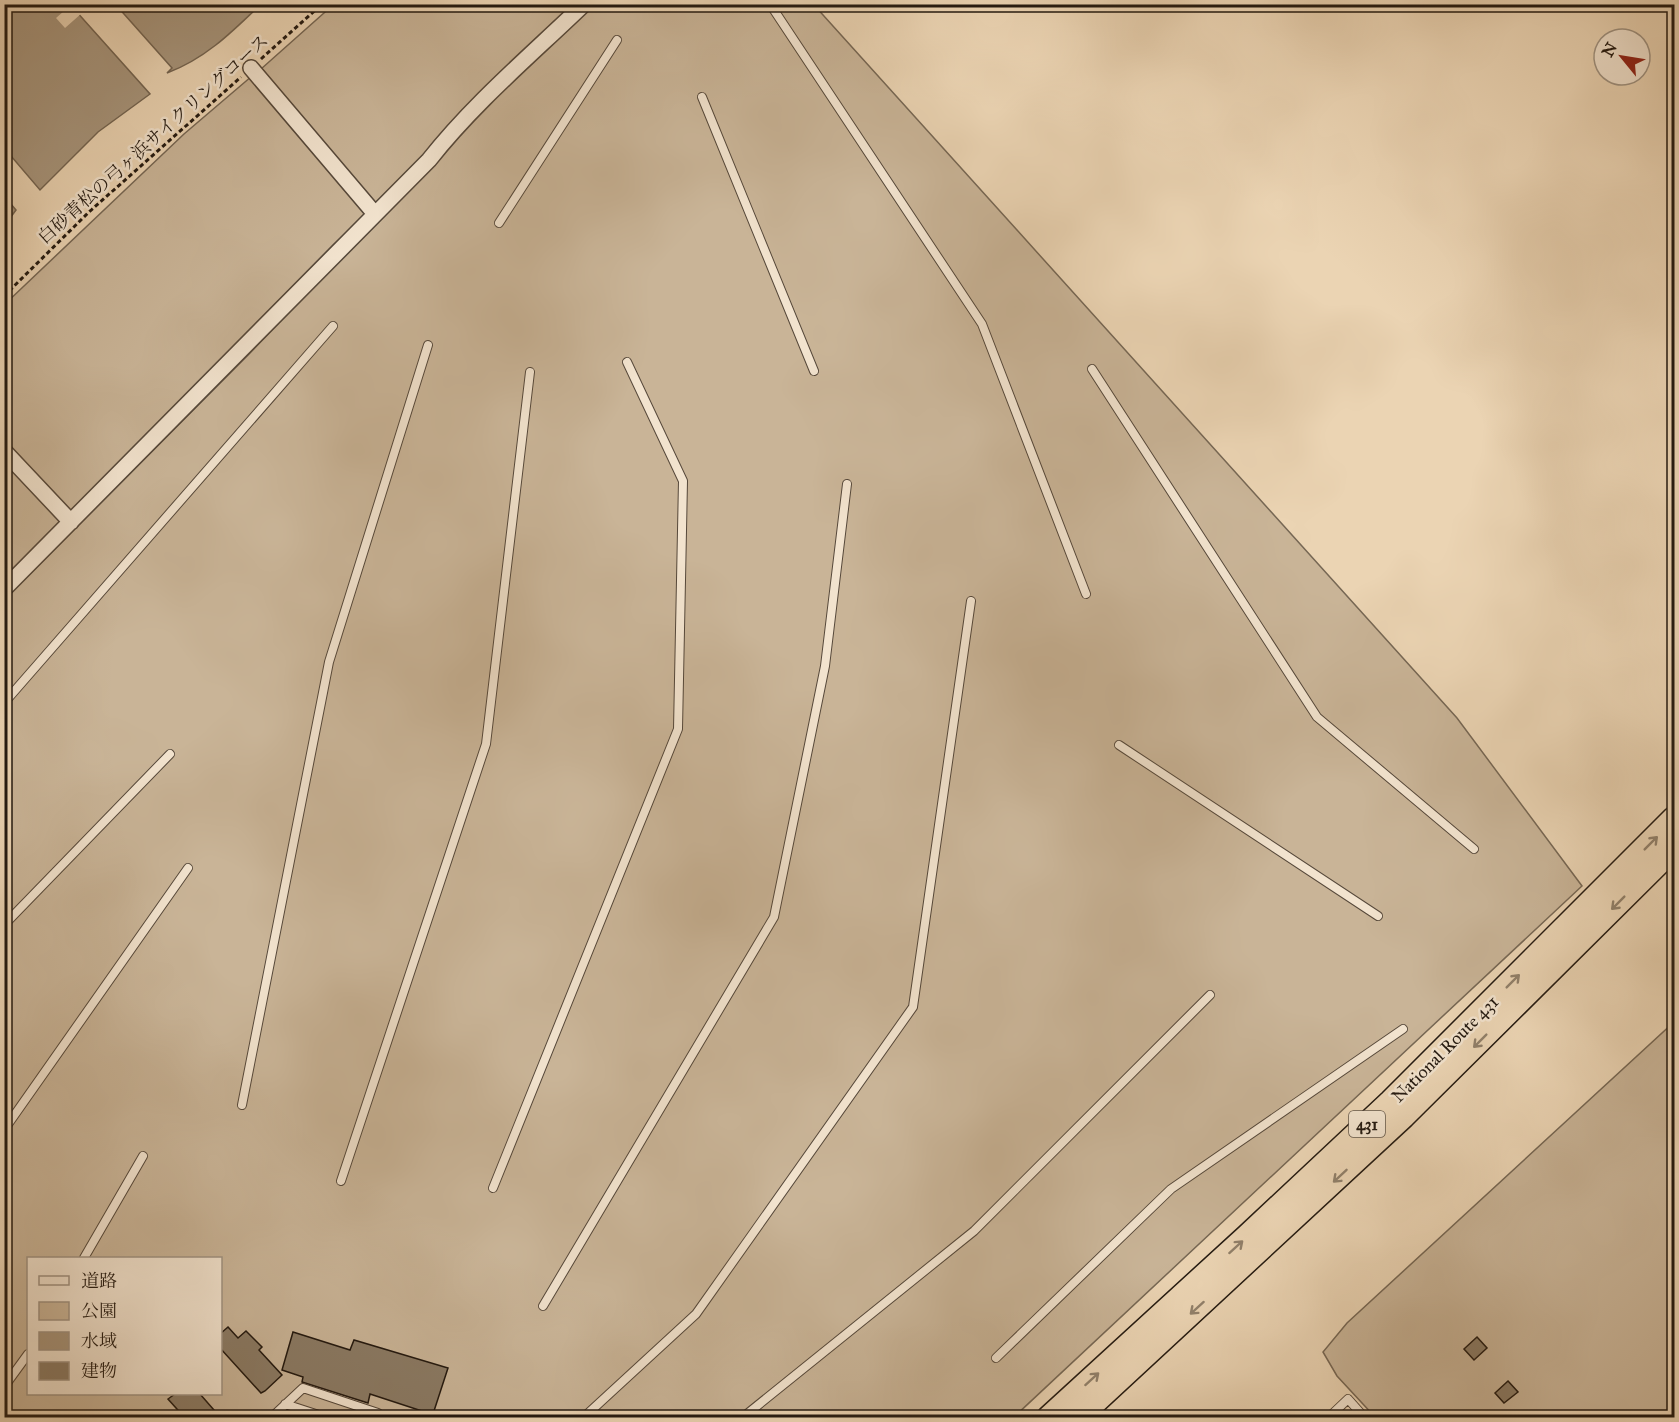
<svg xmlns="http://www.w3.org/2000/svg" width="1679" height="1422" font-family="'IM FELL Great Primer','Noto Serif JP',serif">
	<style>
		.green { fill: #c9b497; stroke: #766754; stroke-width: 1.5; fill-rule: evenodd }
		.water { fill: #a7957c; stroke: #736451; stroke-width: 1.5 }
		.pier { fill: #ebd4b3 }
		.building { fill: #8b7b65; stroke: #241a11; stroke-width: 1.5 }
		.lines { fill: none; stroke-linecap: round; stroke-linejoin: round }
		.service-casing { stroke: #56483a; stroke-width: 10 }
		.minor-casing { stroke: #56483a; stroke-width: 18 }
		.trunk-casing { stroke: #241a11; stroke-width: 27 }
		.path { stroke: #241a11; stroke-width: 3; stroke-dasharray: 4.5 3; stroke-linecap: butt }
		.service { stroke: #f2e3ce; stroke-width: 8 }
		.minor { stroke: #f2e3ce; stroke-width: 15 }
		.trunk { stroke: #ebd4b3; stroke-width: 24 }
		.oneway { stroke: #91806a }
		.labels { text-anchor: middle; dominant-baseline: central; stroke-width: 5; stroke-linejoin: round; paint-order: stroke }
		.shield { fill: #f2e3ce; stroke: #62564a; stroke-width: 1.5 }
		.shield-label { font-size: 16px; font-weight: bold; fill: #241a11 }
		.street-label { font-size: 18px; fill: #241a11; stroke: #f2e3ce }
	</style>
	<rect width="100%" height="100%" fill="#ebd4b3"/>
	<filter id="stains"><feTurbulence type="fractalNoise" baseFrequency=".00333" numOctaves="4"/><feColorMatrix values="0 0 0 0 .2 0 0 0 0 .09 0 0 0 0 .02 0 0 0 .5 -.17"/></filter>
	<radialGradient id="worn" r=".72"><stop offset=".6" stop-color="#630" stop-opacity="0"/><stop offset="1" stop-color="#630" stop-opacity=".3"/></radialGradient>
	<!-- green -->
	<path class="green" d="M333,5H575L378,203H373L261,69Z
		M582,5H814L1457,718L1582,886L1014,1417L5,1418V599L249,354ZM28,1258H220V1394H28Z
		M252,76L366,214L334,244L71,513L65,510L5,441L4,305L184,134Z
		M5,457L60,518L59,524L5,580Z
		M1674,1022V1413L1670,1418L1375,1417L1337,1376L1323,1352L1347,1323Z"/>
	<!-- water -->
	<path class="water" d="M4,5H80L75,10L150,94L98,132L40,190L5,149Z
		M116,5H260C232,32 205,59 167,73L172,68Z
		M5,197L16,210L5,225H4Z"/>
	<!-- pier -->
	<path class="pier" d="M83,4L79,10L82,13L65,28L56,18L71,5Z"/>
	<!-- building -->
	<path class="building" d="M228,1327L238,1338L246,1331L262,1347L259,1350L282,1375L265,1391L261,1393L220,1348V1334Z
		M293,1332L350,1350L354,1340L448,1368L433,1414H431L370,1394L368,1403L302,1382L303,1377L282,1370Z
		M1477,1337L1487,1348L1474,1360L1464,1349Z
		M1508,1381L1518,1392L1504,1403L1495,1393Z
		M175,1394H200L221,1418H185L168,1399Z"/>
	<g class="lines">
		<!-- service casing -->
		<g class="service-casing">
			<path id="service" d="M770,4L982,324L1086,594
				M702,97L814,371
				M499,223L617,40
				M1092,369L1317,717L1474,849
				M4,703L333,326
				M1119,745L1378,916
				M4,925L170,754
				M242,1105L329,662L428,345
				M4,1130L188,868
				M341,1181L486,744L530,372
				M493,1188L678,729L683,481L627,362
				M84,1258L143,1156
				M543,1306L774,917L825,666L847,484
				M996,1358L1171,1189L1403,1029
				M4,1387L28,1354
				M285,1404L328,1418
				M271,1418L303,1388L378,1413L380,1418
				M583,1418L696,1314L913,1007L971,601
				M742,1418L974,1231L1210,995
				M1328,1418L1348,1399L1365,1418"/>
		</g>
		<!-- minor casing -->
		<g class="minor-casing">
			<path id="minor" d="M251,68L375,214
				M4,451L71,522
				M4,589L429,160C474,103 531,55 584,4"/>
		</g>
		<!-- trunk casing -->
		<g class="trunk-casing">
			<path id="trunk" d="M1049,1418L1248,1236L1391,1102L1674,819
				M1077,1418L1403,1116L1674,847"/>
		</g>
		<!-- path -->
		<path class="path" d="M261,59L322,4
			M4,296L89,212L241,77"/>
		<!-- service -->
		<use href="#service" class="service"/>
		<!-- minor -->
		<use href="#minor" class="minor"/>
		<!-- trunk -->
		<use href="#trunk" class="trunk"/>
	</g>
	<!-- one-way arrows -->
	<defs><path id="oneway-shaft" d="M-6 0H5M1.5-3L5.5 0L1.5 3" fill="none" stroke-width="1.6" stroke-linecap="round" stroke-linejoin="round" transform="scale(1.5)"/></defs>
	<g class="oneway">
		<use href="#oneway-shaft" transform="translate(1651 843) rotate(-45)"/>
		<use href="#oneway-shaft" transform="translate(1618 903) rotate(135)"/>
		<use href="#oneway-shaft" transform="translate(1513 981) rotate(-45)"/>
		<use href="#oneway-shaft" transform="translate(1480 1041) rotate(135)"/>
		<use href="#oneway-shaft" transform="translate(1340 1176) rotate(137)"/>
		<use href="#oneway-shaft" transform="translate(1236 1247) rotate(-42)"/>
		<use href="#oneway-shaft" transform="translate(1197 1308) rotate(138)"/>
		<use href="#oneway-shaft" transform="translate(1092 1379) rotate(-42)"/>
	</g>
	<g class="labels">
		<!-- shield labels -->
		<rect class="shield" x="1349" y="1111" width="36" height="26" rx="4.5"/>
		<g class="shield-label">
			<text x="1367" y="1124">431</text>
		</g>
		<!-- street labels -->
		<g class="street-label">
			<text transform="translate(153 139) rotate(-42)">白砂青松の弓ヶ浜サイクリングコース</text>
			<text transform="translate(1445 1049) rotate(-45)">National Route 431</text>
		</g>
	</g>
	<!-- margin -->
	<rect width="1679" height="1422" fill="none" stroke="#ebd4b3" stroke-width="24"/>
	<rect x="6" y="6" width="1667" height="1410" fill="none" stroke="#241a11" stroke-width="3"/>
	<rect x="12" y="12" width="1655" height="1398" fill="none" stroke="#241a11" stroke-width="1.5"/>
	<!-- legend -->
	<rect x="27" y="1257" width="195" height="138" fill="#f2e3ce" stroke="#a09382" stroke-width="1.5"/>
	<rect x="39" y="1276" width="30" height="9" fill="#f2e3ce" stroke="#a09382" stroke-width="1.5"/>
	<text x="81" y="1287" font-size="18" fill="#241a11">道路</text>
	<rect x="39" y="1302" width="30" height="18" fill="#c9b497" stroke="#a09382" stroke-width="1.5"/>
	<text x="81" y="1317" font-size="18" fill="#241a11">公園</text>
	<rect x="39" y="1332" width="30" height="18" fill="#a7957c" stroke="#a09382" stroke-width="1.5"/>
	<text x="81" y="1347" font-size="18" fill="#241a11">水域</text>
	<rect x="39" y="1362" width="30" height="18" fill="#8b7b65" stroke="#a09382" stroke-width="1.5"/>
	<text x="81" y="1377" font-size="18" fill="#241a11">建物</text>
	<!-- north arrow -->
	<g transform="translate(1622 57) rotate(300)"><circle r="28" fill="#f2e3ce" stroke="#a09382" stroke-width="1.5"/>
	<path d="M0-4.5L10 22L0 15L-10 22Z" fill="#8f2418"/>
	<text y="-9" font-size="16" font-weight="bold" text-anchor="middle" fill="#241a11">N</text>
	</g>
	<rect width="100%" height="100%" filter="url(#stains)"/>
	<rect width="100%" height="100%" fill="url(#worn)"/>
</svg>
